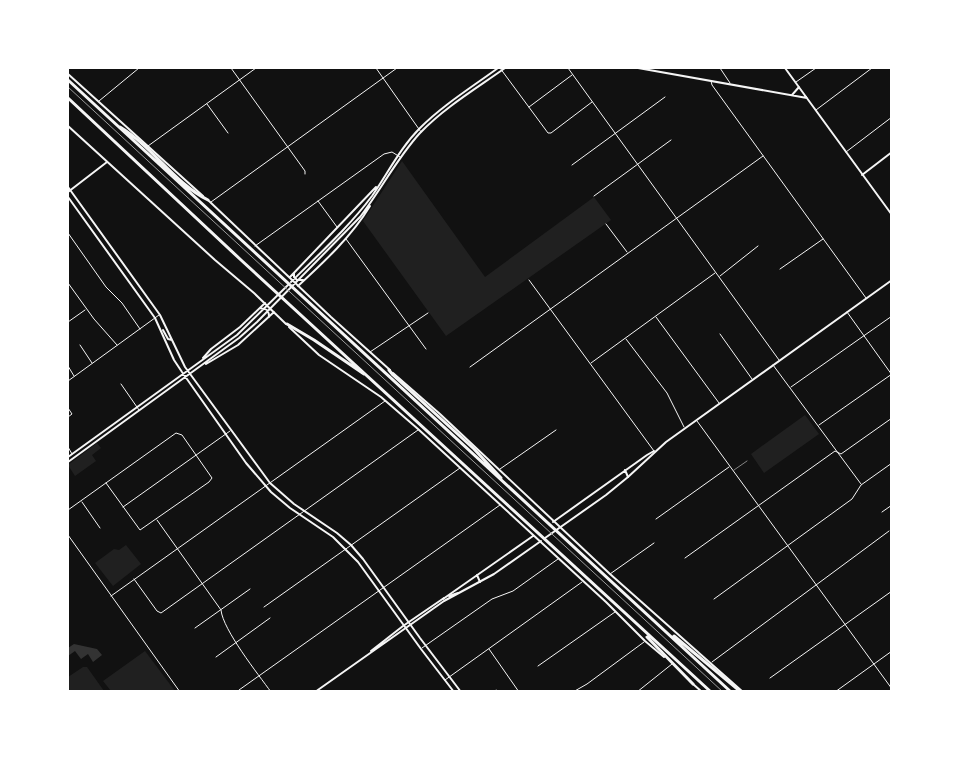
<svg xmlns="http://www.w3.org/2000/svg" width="959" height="759" font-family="Literata,serif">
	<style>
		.green { fill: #202020 }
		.water { fill: #333 }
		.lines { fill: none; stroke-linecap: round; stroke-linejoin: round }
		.service { stroke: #f5f5f5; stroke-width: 0.5 }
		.minor { stroke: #f5f5f5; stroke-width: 1 }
		.tertiary { stroke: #f5f5f5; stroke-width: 2 }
		.secondary { stroke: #f5f5f5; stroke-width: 2 }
		.motorway { stroke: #f5f5f5; stroke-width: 3 }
		.rail { stroke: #9a9a9a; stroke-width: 1 }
	</style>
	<rect width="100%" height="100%" fill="#111"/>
	<!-- green -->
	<path class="green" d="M402,161L485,277L594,197L611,220L446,336L363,221Z
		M805,415L819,434L764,473L751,454Z
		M97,443L101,448L92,455L96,461L75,476L68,465Z
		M126,545L141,564L113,586L95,563L114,549L119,550Z
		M145,651L175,691H111L103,681Z
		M83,667H87L104,691H68V677Z"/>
	<!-- water -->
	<path class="water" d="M74,644L97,649L102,655L93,662L88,654L81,659L75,651L68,656V648Z"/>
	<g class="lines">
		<!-- service -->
		<path class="service" d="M734,470L747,461"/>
		<!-- minor -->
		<path class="minor" d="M231,68L305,171V174
			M376,68L421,132
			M500,68L548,133H551L592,102
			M568,68L779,360
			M720,68L730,83
			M711,81L712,85L866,298
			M796,82L816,68
			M99,101L139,68
			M207,104L228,133
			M529,107L572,75
			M816,110L872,68
			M148,146L256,68
			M846,152L892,117
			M572,165L665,97
			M594,196L671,140
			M318,201L337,227
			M211,202L397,68
			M606,224L627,252
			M68,233L106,287L122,303L140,329
			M346,239L426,349
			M255,246L384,154L392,152L400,157
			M780,269L823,239
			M720,276L758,246
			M529,280L654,451
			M68,283L94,319L117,345
			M847,312L892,375
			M656,317L719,403
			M68,322L85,310
			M720,334L752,379
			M626,339L667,393L684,427
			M80,345L92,363
			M370,352L428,313
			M591,363L715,273
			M773,365L861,484
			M68,366L74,376
			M470,367L763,156
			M68,381L159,315
			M121,384L139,410
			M791,387L892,316
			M68,408L72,414L68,417
			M697,421L892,689
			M819,425L892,374
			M68,447L72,454
			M500,469L556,430
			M82,502L100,528
			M123,507L230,431
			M68,510L176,433L182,435L212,478L209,482L140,530L106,483
			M882,512L892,505
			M656,519L729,467
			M157,520L221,610C223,630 258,674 271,692
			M68,535L180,692
			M685,558L835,451L841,454L892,418
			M610,574L654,543
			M134,579L157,611L161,613L418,430
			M111,596L385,401
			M714,599L852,499L861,485L892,463
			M264,607L460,468
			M195,628L250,589
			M422,648L492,599L513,591L558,559
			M489,649L519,692
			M216,657L270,618
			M712,662L889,531
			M538,666L615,612
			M770,678L892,591
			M445,680L582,582
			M239,690L500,505
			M495,692L496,690
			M573,692L587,684L644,642
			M637,692L672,664
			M835,692L892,651"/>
		<!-- tertiary -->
		<path class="tertiary" d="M862,175L892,152
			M68,192L107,162
			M545,538L606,495L628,477L666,442L892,280
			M449,596L458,593
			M371,651L403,626L444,598
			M315,692L444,601L494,574L541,541"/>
		<!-- secondary -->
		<path class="secondary" d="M638,68L807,98
			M785,68L892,215
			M68,74L203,196
			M792,95L799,87
			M68,126L215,260L254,293L286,324
			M68,187L160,315L185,367L270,483L294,504L337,533L351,545L363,559L420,638L461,692
			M68,197L155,318L174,360L182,372L246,463L271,492L290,508L333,537L358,562L421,649L454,692
			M209,201L331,317L390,370
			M294,273V277L297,280H303
			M290,277L376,187
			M291,282C319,254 349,227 372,196C388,173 400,148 420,128C443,105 472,87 498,68
			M298,286C324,262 352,236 370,206
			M260,308C266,308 269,310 269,317
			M289,327L319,355L381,397L418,429L606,602L645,641L664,657
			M163,330L168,339L172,340
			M203,358L211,349L240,327L265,303
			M206,364L238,345L274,312
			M393,373L440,414L610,574L743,692
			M68,457L237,335L288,285
			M68,462L239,338L257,322L360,217C381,190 397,158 420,133C445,107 477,88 505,68
			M625,470L628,477
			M553,522L647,455L654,451
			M477,575L480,582
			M443,599L533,536
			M693,684L702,692"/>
		<!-- motorway -->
		<path class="motorway" d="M68,80L731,692
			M68,98L241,260L711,692
			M120,127C153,147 174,183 208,200
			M287,324L314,340L364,374
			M389,370L393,375L474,449L501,478
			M674,636L741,692
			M647,637L693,684"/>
		<!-- rail -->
		<path class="rail" d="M68,87L723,692"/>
	</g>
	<!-- border -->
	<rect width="959" height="759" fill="none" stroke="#ffffff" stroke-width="138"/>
</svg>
